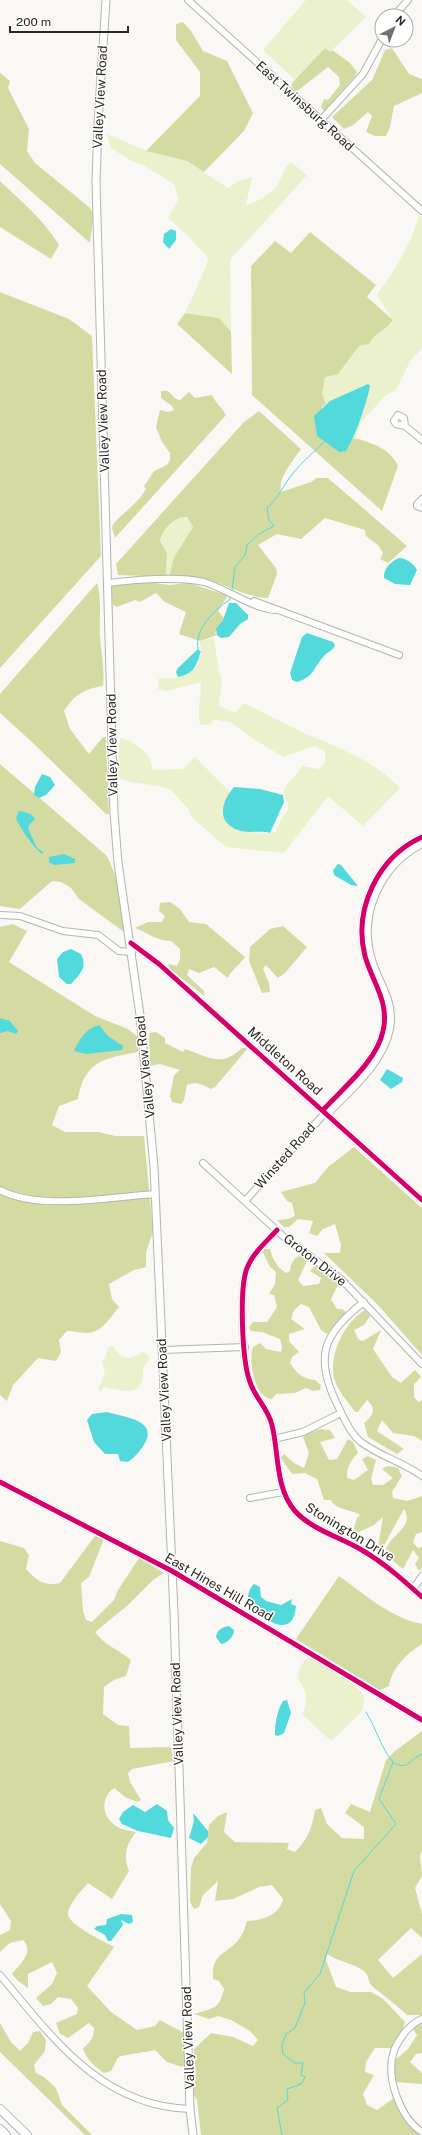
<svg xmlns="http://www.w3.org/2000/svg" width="422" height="2135" font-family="'Public Sans',sans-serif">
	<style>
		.green { fill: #ebf1cc }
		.forest { fill: #d3dba2 }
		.water { fill: #51d9db }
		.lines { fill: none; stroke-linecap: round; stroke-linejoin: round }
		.stream { stroke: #51d9db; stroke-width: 1 }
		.minor-casing { stroke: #b6b3af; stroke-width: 8 }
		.major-casing { stroke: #b6b3af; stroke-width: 9 }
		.highway-casing { stroke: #b6b3af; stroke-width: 10 }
		.minor { stroke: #fefefe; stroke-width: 6 }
		.major { stroke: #fefefe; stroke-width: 7 }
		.highway { stroke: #fefefe; stroke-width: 8 }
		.cycleway-casing { stroke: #fff; stroke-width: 8 }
		.cycleway { stroke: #d6006c; stroke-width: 5 }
		.labels { text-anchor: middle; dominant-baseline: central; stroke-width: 3; stroke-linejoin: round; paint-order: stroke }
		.street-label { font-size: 13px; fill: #2d2823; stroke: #fff }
	</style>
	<rect width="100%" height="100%" fill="#faf8f5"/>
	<!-- green -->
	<path class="green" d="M306,0H347L366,17L330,52L324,49L295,80L263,50Z
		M107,134L149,152L187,161L228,188L239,181L252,177L246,205C257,202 268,196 276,187C281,179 283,169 291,162L307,175L230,260L231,332L219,318L185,313L206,267L208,258L188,236L168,218L179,199L174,184L142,164L133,162L111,148Z
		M422,216V348L410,361L396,390L386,395L361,422L356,438H353L364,410L368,384L326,404L322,394L325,376L338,374L359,346L369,344C375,332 385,331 393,320L377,296L378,293C393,273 413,242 418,217Z
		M182,517H187L193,527L174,557L169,577H166L167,553L160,541C162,530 172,522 182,517Z
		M214,638L219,673L222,678L219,706L235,713L244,703C267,714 290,727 313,737C345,750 376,763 400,788L363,826L328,796L284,853L226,847L192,818L189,810L171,790L160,786L130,782L117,777L120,738C126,737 140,747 145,752C149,756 152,764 153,770L183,769L195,757L230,792L222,811C224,816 226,822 230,825C239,833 263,835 275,832L283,816L289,808C288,803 285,798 284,793C282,784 299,775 302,766L319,769L325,762V751L315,746L283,757L249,736L232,723L214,719L211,724L200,725C197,711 201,697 201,682L167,691L158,689L159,678C176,681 199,674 201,654C201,650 200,645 200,641Z
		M113,1346C122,1360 129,1361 143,1352L147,1354L150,1359L143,1367C145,1397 126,1392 104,1387L100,1392L98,1388C104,1378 107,1374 102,1362L106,1356L108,1347Z
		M310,1657C325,1663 358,1683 365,1698L362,1710L358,1716L331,1741L302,1714C309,1701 307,1690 298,1679C298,1670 302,1661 310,1657Z"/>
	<!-- forest -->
	<path class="forest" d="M183,22L191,31L203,51L227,61L253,113L244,131L204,172L187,161L146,151L200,96V72L176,40V24Z
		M325,48L330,52L332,50L350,63L357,72L355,76L324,111L321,107L324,99L328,100L340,85L339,77L328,67L296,92L292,87V83Z
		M392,48L409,74L422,79V93L394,106L390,127L386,136H375L366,132L372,116L368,112L353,125L344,129L332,117L372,80L385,50Z
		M0,73L10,81L8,88L29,129L27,151L35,163L89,207L94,214L90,243L0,164Z
		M0,181C21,201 44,220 59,245L51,259L0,227Z
		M310,232L376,285L367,297L393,320C384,332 376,331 369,344L359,346L338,374L325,377L322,394L326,404L322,407L318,436L339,452L348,448L353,438C370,442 390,448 398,466L382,511L252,395L251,266L275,241L291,253Z
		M0,292L69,319L92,336L101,556L0,668Z
		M185,313L219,318L231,332L232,374L177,324Z
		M161,391H168L176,399L180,400L189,392L195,398L212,395C216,404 222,407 226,415L115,538L112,528L113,524C124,512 139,502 146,489L144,486L154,471L167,465L170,460V453L162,442L156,427L160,410L168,412L174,410L172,406L161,398Z
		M259,411L301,449C293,461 278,477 281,492L311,482L317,478H328L407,546L388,563L380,559L383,553L378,545L366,536L365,530L325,518L301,539L277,534L258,545L276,568L277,574L268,598C242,596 228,585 206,579C195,576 180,578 169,577L174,557L193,527L187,517C175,516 162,530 160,541L167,553L166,577L118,575L116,564L244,422Z
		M149,582L169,585L189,583L226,595L227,597L218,611L224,618L215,633L217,635L200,641L179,634L186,612L165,602L156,593L140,602L135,600L117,607L113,605L111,587L124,583Z
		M97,583C102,600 99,617 100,636C101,652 105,669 103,686C84,689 74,695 64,711L70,729L89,754L103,737H106L109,814H106L32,742L0,713V694Z
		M0,764L107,856L117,879L124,932L79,899L71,888L61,882L52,881L20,909L0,906Z
		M170,902L180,909L189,922L206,924L245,957C239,966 232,969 228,978L214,967L199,973L189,969L187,975L204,991V996L170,969L168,964L177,966L180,959V949L171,941C157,941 148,933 135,928L148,922H162L165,916L159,911L160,903Z
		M13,924L27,931L9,962L95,1016L128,1029L138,1037V1052C105,1058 84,1061 78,1099L59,1106L52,1125L65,1132H99L115,1136H144L153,1232L146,1252V1267L134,1270L109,1284L112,1299L119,1307C111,1317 101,1333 87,1333C80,1333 74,1331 67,1331L59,1340L61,1352L56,1361L38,1358L13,1385L7,1401L0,1395V927Z
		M283,926L307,947L285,973L278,978L266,965L263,969L269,983L270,992L262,993L249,961L250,947L270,929Z
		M156,1032L165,1038V1043L183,1052L185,1049C209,1057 221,1068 242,1048H248L215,1087L211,1089C202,1084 196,1081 187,1085L184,1100L181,1104L172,1102L170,1096L174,1075L180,1070L160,1064L150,1066L149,1033Z
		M354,1147L422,1208V1355L377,1304L324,1253H340L341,1245L335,1224L323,1229L317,1236L309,1233L313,1221L298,1219L289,1227H284L277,1220L288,1219L295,1216L292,1203L287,1201L281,1192L315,1183L328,1167Z
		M265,1249H270C273,1260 277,1267 286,1273L290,1271C291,1261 295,1254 307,1256L308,1259L298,1280L303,1286L319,1284L321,1278L310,1271L315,1265L324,1269L340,1281L331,1299L337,1309H342L346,1312L327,1334L321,1330L309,1307L301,1304L294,1310L291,1319L305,1329L289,1334V1341L299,1352L292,1357L290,1363C296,1373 303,1379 315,1380L321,1385L320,1390L313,1391L306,1388L295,1393L276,1394L272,1399C254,1398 248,1360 253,1347L260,1343L266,1349L281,1352L282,1347L280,1339L262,1332L251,1331L249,1328L253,1322H267L277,1307L274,1295L269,1294L275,1284L276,1272L270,1267L262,1251Z
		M365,1310L370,1316L364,1325L354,1330L358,1339L363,1341L381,1330L373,1349L392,1377L401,1383L415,1370L421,1377L414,1384V1397L419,1402L422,1400V1441L414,1436L393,1433L382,1420L377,1431L404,1449L397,1454L368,1437L364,1423C373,1416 377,1409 367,1400L358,1412H355C349,1403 338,1391 335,1381C327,1358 344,1322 365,1310Z
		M320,1429L330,1430L335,1438L320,1442L329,1460L337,1459L348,1439L353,1442L358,1453C350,1461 347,1467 347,1478L354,1480L368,1470L362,1459L368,1456L376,1460L371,1479L373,1485H383L393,1478L382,1469L388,1466L398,1468L402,1476L392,1492L393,1498L407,1501L422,1496V1532L416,1534L413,1542L418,1548L422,1547V1568L419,1571L415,1564L419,1558L413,1550L403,1569L385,1554C386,1551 386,1547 388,1545C395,1533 414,1525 404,1509L383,1547L382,1558L377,1553L383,1517L374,1525L352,1535L357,1518L360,1515C352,1510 334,1509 331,1500H324L317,1479L305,1473L292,1474L281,1458L284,1454L294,1463L304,1468L309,1453L303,1437L309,1433Z
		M95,1536L104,1539L89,1577L81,1583L83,1611L86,1620L92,1622L114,1600L118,1590L139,1558L164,1573L153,1580L128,1605L95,1632C104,1645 118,1649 131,1660L126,1676L114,1680L104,1687L103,1714L118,1725L129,1726L130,1748L171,1747L174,1761L132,1769L128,1773L130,1782L141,1800L137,1802L125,1797L114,1788C100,1798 101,1818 118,1827C123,1830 131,1831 136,1832C126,1845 123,1855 129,1871L112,1899L88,1883C82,1890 68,1904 68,1914C68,1925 104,1941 114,1947L87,1986L111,2012L137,2030L155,2026L160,2020L184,2033L185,2065L182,2067L167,2062L155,2050C148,2052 121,2055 119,2057C116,2059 114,2067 111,2071L104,2073C94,2066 86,2059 83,2048C91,2042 94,2037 94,2028L89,2023L68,2038L60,2034L56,2023L77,2014L78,2008L71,1999L58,1997L51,2004L43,2006L36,1998L52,1984L57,1973L52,1962L28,1974V1988L18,1981L12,1974C20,1964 35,1952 23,1940L10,1943L0,1952V1935L10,1930L11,1921L0,1904V1541L24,1548L29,1555L26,1569C36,1580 45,1587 60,1583Z
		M339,1576C364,1594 391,1618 422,1624V1644C407,1653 392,1668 389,1686L380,1690L296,1639Z
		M422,1731V1850L420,1856L422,1876L415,1888L422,1914V1938L411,1928L378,1960L393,1978L422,1954V2015H407C396,2005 385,1996 373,1987C368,1983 369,1975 364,1971C353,1963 339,1962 327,1954L326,1960L336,1987L351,1992H371L383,1999L405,2022L401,2035L397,2037L392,2048H375L366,2062L365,2072L374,2075L363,2094L367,2105L377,2110L394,2098L407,2122L420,2135H201L197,2100L193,2094L196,2075L194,2049L211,2033L233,2037L253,2046L258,2040L250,2031L231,2020L218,2016L209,2019L194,2014C213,2008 219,2010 224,1989L219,1981L213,1979C211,1950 230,1955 241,1936C244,1932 245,1926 247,1921C261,1921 280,1915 283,1899L272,1885L259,1887L233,1899L215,1901L218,1881L203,1895L199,1907L194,1909L190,1902L191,1868L194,1858L207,1843L209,1825L218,1816L227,1812L224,1832L235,1842L289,1843L287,1849L295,1852C308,1839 312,1828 315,1810L321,1808L327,1824L342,1838L364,1839V1827L345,1813L351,1804L370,1812L386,1760L395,1751Z
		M422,2021V2053L416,2054L410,2062L422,2073V2084L395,2082L393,2073L394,2061L408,2049L417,2035L413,2029L414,2026Z
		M0,2023L11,2042L20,2051L28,2043L33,2032L40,2031L46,2040L45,2051L34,2065L36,2073L44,2077L56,2088L62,2105L92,2135H85L0,2052Z"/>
	<!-- water -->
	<path class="water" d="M171,229L176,231V240L169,249L163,242L164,234Z
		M368,384L370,386C367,402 355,438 346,451L339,452L317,436L314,416L330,401Z
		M399,558C406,558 414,564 417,570L410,585L395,584L384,578C383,569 391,561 399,558Z
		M229,603H236L248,615V619L240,624L229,637L221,638L217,635L216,629L223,620Z
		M307,633L333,642L335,645C333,651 328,651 324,656C313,668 314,677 297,682L292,680L290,673L302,637Z
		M198,649L201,652L200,654C196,668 192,674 178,677L176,672L178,668Z
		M42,774L50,777L55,785L46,795L39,798L34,795L35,787Z
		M234,787L260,789L283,795L284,802L270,833C260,830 247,834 238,830C216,822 221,802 234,787Z
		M19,811C25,812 32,813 35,819L30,824L28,828L37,848L43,852V854C37,853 18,825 16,818Z
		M64,854L75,859V863L54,865L49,862V857Z
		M338,864L341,865L358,886L351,885L334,875L333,870Z
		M71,949L81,954C88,967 80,974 71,984H67L59,977L57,959L63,952Z
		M0,1018L10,1021L18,1031L16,1034L8,1031L0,1033Z
		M99,1025L108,1036L123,1046L122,1050L86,1054L74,1051C80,1039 85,1029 99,1025Z
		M387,1069L403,1078L402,1082L391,1089L380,1080Z
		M107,1412C122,1417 158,1419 145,1443C141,1450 135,1457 128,1462L120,1461L118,1454H105L94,1442L87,1420L92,1414Z
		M254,1584L260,1587L261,1597L266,1601L281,1605L292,1599L291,1604L296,1606C293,1642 262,1618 249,1605C246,1599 249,1588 254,1584Z
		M229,1626L234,1630C234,1637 227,1643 221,1644L216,1637C217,1630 222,1627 229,1626Z
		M287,1700L291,1713L284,1733L278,1736L275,1735C275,1723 277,1711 283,1701Z
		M157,1804L167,1811L168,1820L174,1828L171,1838L138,1831L122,1824L119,1819L123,1812L133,1805L145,1812Z
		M193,1813L208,1831V1837L201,1844L189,1838L194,1821Z
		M121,1914L132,1915L133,1922L129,1924L121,1920L123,1925L111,1941H108L105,1935L94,1929L97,1926L106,1925L107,1919Z"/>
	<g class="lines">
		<!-- stream -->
		<path class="stream" d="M232,590L235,567L245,555L247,545L259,534L274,526L269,520L267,508C278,499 284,484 293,473C303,461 314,452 324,442
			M198,649C194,629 214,611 229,600L230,597
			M394,1763C409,1771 409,1759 422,1754
			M282,2135L277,2108L288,2100L287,2089L301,2084L305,2077L301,2075L303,2063H295L283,2054L282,2045L286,2034L295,2028L305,2003L304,1993L320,1974L354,1871L396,1824L379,1799L393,1762C381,1748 376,1728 366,1712"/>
		<!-- minor casing -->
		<g class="minor-casing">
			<path id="minor" d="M188,0L422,211
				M394,16L408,0
				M321,120L363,74L382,39
				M405,426L404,418L398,415L394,421L396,424L405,426L422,440
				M422,499L417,504V506L422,508
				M108,583C133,580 180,576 204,582C227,589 252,608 275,610
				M254,601L399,655
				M0,915L20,916L63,931L98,935L119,951L132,952
				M131,943L159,964L422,1200
				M323,1110C343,1088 377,1061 383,1031C390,1002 372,982 365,956C353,909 378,857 422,837
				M328,1114C351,1089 383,1064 390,1029C395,1003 381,986 373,963C357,916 380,866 422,844
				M203,1163L284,1237L341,1279L422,1364
				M0,1190C39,1211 111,1197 155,1194
				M245,1201L326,1112
				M277,1230C266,1242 253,1253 247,1268C239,1289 242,1361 250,1382C255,1398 268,1408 272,1425C279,1453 275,1488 295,1511C311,1529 339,1537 360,1549C383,1562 402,1579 422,1597
				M364,1302C322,1334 314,1358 338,1406C344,1418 350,1433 361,1442C379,1456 403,1462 422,1476
				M162,1350L245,1347
				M274,1439L303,1432L341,1413
				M0,1482L172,1571L422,1720
				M250,1498L283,1492
				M413,1589L422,1576
				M0,1975C51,2036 101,2107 190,2109
				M422,2019C415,2021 410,2027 405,2032C401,2038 396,2044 394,2051C385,2076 400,2118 422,2132"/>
		</g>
		<!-- major casing -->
		<g class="major-casing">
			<path id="major" d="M106,0L98,123L96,183L114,812L118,863L140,1015L154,1167L174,1613L190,2109L193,2135"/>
		</g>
		<!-- highway casing -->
		<g class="highway-casing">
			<path id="highway" d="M0,2109L27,2135
				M0,2129L6,2135"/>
		</g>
		<!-- minor -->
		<use href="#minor" class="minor"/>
		<!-- major -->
		<use href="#major" class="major"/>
		<!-- highway -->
		<use href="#highway" class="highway"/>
		<!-- cycleway casing -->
		<g class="cycleway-casing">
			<path id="cycleway" d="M131,943L159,964L422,1200
				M323,1110C343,1088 377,1061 383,1031C390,1002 372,982 365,956C353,909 378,857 422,837
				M277,1230C266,1242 253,1253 247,1268C239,1289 242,1361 250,1382C255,1398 268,1408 272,1425C279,1453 275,1488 295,1511C311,1529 339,1537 360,1549C383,1562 402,1579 422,1597
				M0,1482L172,1571L422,1720"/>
		</g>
		<!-- cycleway -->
		<use href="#cycleway" class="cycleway"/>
	</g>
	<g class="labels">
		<!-- street labels -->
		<g class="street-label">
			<text transform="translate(100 97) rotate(-87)">Valley View Road</text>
			<text transform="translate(305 106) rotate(42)">East Twinsburg Road</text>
			<text transform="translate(103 421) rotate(-92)">Valley View Road</text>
			<text transform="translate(112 745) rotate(-91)">Valley View Road</text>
			<text transform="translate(285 1061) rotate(42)">Middleton Road</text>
			<text transform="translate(145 1067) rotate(-96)">Valley View Road</text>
			<text transform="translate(285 1156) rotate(-48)">Winsted Road</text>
			<text transform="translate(315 1260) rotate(38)">Groton Drive</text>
			<text transform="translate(164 1390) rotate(-93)">Valley View Road</text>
			<text transform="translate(350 1532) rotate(31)">Stonington Drive</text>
			<text transform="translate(219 1587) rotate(30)">East Hines Hill Road</text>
			<text transform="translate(177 1714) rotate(-92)">Valley View Road</text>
			<text transform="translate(188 2038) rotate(-92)">Valley View Road</text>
		</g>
	</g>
	<!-- north arrow -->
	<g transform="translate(394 28) rotate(42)"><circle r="19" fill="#ffffff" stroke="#aba9a7"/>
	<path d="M0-3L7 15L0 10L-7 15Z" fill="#75716c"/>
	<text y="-6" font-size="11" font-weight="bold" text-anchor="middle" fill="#2d2823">N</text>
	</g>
	<!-- scale -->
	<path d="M10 26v6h118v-6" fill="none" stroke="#2d2823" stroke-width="2"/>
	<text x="16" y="26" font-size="12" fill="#2d2823" stroke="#ffffff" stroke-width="3" paint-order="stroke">200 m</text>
</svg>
